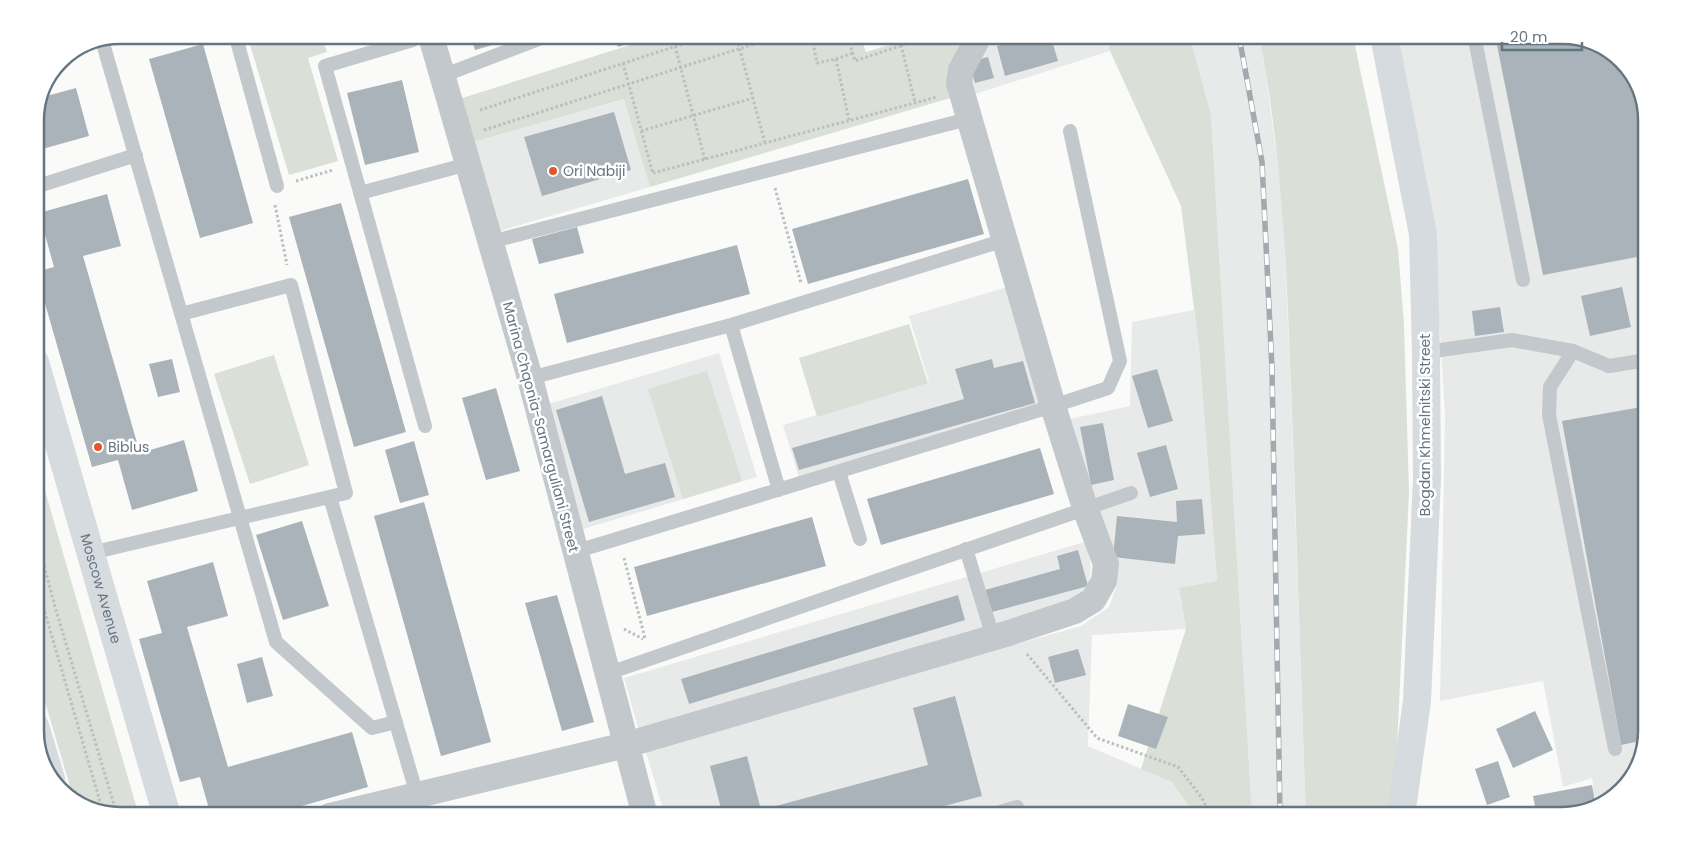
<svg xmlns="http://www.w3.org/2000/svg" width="1682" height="851" font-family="Poppins,sans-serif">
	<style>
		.built { fill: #e8e9e9 }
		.green { fill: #dadfd7 }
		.building { fill: #aab3b9 }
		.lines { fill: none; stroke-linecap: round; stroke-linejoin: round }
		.path { stroke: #bbbfc2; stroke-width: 3; stroke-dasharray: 2.5 2.5; stroke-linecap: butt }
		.lane { stroke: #c3c8cc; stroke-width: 14 }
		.street { stroke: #c3c8cc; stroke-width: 26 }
		.secondary { stroke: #d6dbdf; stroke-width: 28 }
		.primary { stroke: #d6dbdf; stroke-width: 28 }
		.rail-casing { stroke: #a2aab0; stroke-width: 5.5 }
		.rail { stroke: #fff; stroke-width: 4; stroke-dasharray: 11; stroke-linecap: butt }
		.poi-dot { fill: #e4572e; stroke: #fff; stroke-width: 2 }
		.labels { text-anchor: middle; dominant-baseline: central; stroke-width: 5; stroke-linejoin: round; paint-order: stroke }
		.poi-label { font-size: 14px; fill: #657683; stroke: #fff; text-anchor: start }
		.street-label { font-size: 14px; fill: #657683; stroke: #fff }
		.rim { fill: none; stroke: #657683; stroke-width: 2.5 }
	</style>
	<rect width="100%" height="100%" fill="#fafaf8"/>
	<!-- built -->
	<path class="built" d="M1562,35L1599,44L1632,73L1647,115V731L1638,768L1609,802L1596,806L1592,778L1563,787L1543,681L1440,701L1445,415L1434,237L1397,36Z
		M1259,36L1265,69L1282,194L1290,365L1306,816H1252L1211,115L1190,37Z
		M1106,37L1110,51L969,96L966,72L982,38Z
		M625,99L650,187L493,233L470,143Z
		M1011,286L1047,406L799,478L783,425L929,382L909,316Z
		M1194,310L1199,347L1217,582L1179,589L1186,629L1092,635L1088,746L1172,782L1195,816H665L645,749L1081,626L1109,607L1116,588L1114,568L1065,420L1130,406L1132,322Z
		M719,353L757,477L580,530L545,405Z
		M1088,541L1091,569L1088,589L1081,601L639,731L624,678Z"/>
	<!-- green -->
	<path class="green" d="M1259,36H1353L1398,249L1404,325L1409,492L1397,747L1389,808L1380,816H1306C1301,681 1297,546 1292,412C1287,286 1284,160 1259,36Z
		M1106,37H1190L1211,115L1252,816H1195L1172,782L1141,769L1186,629L1179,588L1217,581L1199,347L1181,206L1110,51Z
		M861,38L866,52L912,38H971L957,96L650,187L624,99L470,143L456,100L649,39Z
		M323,40L327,52L308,58L338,161L289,175L249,41Z
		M909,324L928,383L817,417L799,358Z
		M274,355L309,465L250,484L214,374Z
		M707,371L742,481L683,499L648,389Z
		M35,456L139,816H120L83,807L74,800L35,668Z"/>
	<!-- building -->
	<path class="building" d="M1495,35H1562L1599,44L1632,73L1647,115V255L1543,275Z
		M1029,37H1051L1058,61L1005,76L997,46Z
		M615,39H643L618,47Z
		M472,40H510L475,50Z
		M203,44L253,223L200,238L149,59Z
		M988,57L994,78L975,83L969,62Z
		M402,80L419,152L365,165L347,93Z
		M76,88L89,136L35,151V115L43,97Z
		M614,112L631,170L542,196L524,137Z
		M968,179L984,234L808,284L792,229Z
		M107,194L121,246L83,256L140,453L184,440L198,491L132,510L118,460L92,467L36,272L54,267L39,213Z
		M341,203L406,432L354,447L289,217Z
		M577,227L584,253L539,264L532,239Z
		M737,245L750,294L567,343L554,294Z
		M1622,287L1631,327L1590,336L1581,296Z
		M1500,307L1504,332L1475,336L1472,311Z
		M172,359L180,392L158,397L149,364Z
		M992,359L994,368L1023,361L1035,403L799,470L792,448L964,399L955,369Z
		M1157,369L1173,421L1148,428L1132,376Z
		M496,388L520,471L486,480L462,398Z
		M602,396L625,474L665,463L675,497L589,522L556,410Z
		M1647,406V731L1645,740L1621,745L1562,421Z
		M1103,423L1114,480L1091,485L1080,427Z
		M414,441L429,495L400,503L385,450Z
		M1166,445L1178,489L1150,497L1137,453Z
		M1040,448L1054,494L881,545L867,499Z
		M1202,499L1205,534L1178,536L1175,564L1113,557L1117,516L1177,522L1176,501Z
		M424,502L491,742L441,756L374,516Z
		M812,517L826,566L647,616L634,567Z
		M302,521L329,606L283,620L256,535Z
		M1078,550L1088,586L992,612L985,590L1060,569L1057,556Z
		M213,562L228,616L187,627L228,767L352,732L368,787L267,816H211L200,777L180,782L139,639L162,633L147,581Z
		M557,595L594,722L562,731L525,603Z
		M958,595L965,620L689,704L681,679Z
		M1078,649L1086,675L1055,683L1048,657Z
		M262,657L273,696L247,703L237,664Z
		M955,696L982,796L906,816H723L710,766L747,756L761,810L928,765L913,708Z
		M1128,704L1168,717L1156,749L1118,736Z
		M1535,711L1553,750L1513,768L1496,729Z
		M1498,761L1510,797L1487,805L1475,769Z
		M1592,785L1596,806L1562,816H1537L1533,796Z"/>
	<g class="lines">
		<!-- path -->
		<path class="path" d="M812,38L817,63L836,59L849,120
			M848,38L855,61L923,38
			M737,39L765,143
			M901,45L915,102
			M675,46L705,160
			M836,59L853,53
			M623,63L653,174
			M480,110L698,39
			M484,130L773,38
			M641,131L753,98
			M653,173L937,97
			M296,181L333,170
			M775,188L801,283
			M275,205L287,265
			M35,532L56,610L117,815
			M624,558L645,638
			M35,578L103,812
			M624,629L643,639
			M1027,654L1097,738L1178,767L1202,798L1211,816"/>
		<!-- lane -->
		<path class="lane" d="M1474,35L1523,280
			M413,40L325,66L425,426
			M105,41L104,47L276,642L372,728L396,722
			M237,41L277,186
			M442,76L539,39
			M35,187L136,155
			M360,193L468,164
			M490,242L968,119
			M731,325L779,490
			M1573,351L1550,387L1549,415L1615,749
			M1426,352L1512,340L1573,351L1609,366L1647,360
			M530,378L731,325L1005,240
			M839,472L860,539
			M330,497L417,795
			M966,549L993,637
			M574,552L1053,406L1108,388L1120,361L1070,131
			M91,553L346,493L291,285L181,314
			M606,674L1131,493
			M986,816L1017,807"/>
		<!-- street -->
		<path class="street" d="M432,40L530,378L645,816
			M330,816L626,745L1009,633L1075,611L1093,600L1104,581L1106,564L1085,508L1053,406L959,83L961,70L978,38"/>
		<!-- secondary -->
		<path class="secondary" d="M1384,36L1423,234L1426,352L1427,479L1417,701L1401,816"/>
		<!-- primary -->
		<g class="primary">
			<path id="s1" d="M35,362L167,816"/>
			<path d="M35,726L51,779"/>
		</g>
		<!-- rail casing -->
		<g class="rail-casing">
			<path id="rail" d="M1239,36L1262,162L1272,369L1280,816"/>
		</g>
		<!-- rail -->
		<use href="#rail" class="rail"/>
	</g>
	<!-- markers -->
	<g class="poi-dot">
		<circle cx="553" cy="171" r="5"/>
		<circle cx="98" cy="447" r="5"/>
	</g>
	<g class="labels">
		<!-- poi labels -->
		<g class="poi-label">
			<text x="563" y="171">Ori Nabiji</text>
			<text x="108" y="447">Biblus</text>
		</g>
		<!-- street labels -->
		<g class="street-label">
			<text transform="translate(1425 425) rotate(-90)">Bogdan Khmelnitski Street</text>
			<text transform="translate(541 427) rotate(75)">Marina Chqonia-Samarguliani Street</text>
			<text stroke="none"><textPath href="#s1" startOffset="236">Moscow Avenue</textPath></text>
		</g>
	</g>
	<!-- crop -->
	<path d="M0 0H1682V851H0ZM120 44H1562A76 76 0 0 1 1638 120V731A76 76 0 0 1 1562 807H120A76 76 0 0 1 44 731V120A76 76 0 0 1 120 44Z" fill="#fff" fill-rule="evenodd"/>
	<path class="rim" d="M120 44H1562A76 76 0 0 1 1638 120V731A76 76 0 0 1 1562 807H120A76 76 0 0 1 44 731V120A76 76 0 0 1 120 44Z"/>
	<!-- scale -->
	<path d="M1502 42v8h80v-8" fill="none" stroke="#657683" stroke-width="2.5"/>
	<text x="1510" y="42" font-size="15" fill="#657683" stroke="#ffffff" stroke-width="4" paint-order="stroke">20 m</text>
</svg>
